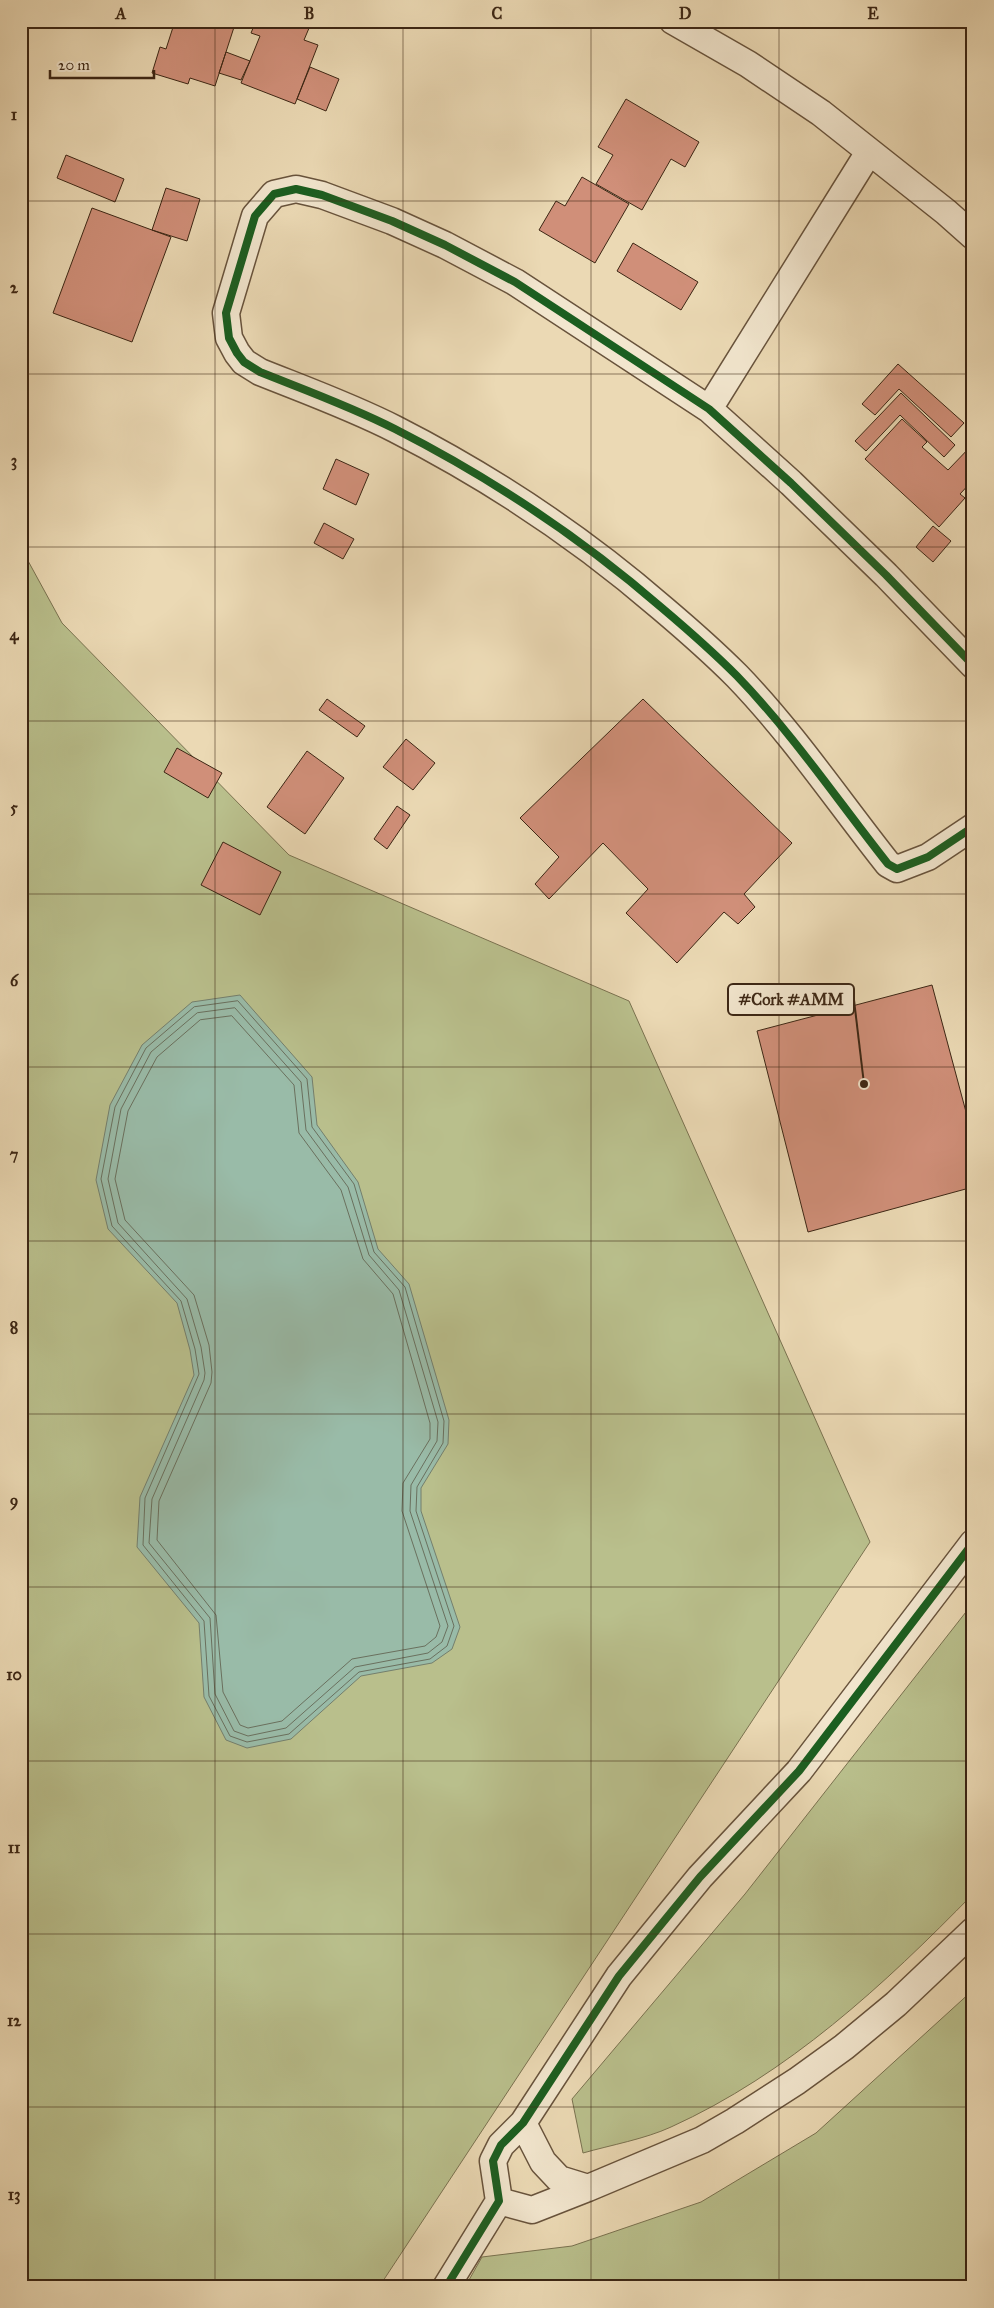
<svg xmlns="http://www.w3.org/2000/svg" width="994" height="2308" font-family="'IM FELL Great Primer',serif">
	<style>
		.green { fill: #b9bf8c; stroke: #7a7250 }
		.water { fill: #99bba8; stroke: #747f6d }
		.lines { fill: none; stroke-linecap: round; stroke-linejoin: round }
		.shore { stroke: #6a705e; stroke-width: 1 }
		.building { fill: #d08f79; stroke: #3c2614 }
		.street-casing { stroke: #68533c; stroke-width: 29 }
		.street { stroke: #f2e6ce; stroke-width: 26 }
		.cycleway-casing { stroke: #f2e6ce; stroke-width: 11 }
		.cycleway { stroke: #1b5e20; stroke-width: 8 }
		.grid { fill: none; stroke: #3c2614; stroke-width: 1; stroke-opacity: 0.55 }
		.leader { fill: none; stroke: #3c2614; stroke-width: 2 }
		.callout-dot { fill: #3c2614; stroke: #f2e6ce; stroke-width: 2 }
		.callout { fill: #f2e6ce; stroke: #3c2614; stroke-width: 2 }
		.callout-label { font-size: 16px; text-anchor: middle; font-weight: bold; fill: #3c2614 }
		.neatline { fill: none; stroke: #3c2614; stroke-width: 2 }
		.grid-label { font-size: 16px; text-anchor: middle; font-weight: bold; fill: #3c2614 }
	</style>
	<rect width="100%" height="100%" fill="#ebd9b4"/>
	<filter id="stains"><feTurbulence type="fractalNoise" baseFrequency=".004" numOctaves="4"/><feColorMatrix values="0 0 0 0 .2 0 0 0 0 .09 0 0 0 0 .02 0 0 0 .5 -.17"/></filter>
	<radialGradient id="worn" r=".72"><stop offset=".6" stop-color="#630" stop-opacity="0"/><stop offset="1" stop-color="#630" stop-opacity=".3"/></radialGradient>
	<!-- green -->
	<path class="green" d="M21,548L62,623L289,855L629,1001L870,1542L379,2287H21Z
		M973,1603V1894C884,1985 788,2074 671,2127C645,2139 611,2145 583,2153L572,2099L745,1894Z
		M973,1990V2287H465L482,2257L572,2246L701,2202L816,2133Z"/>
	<!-- water -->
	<path class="water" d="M240,995L312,1077L317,1125L358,1182L378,1249L409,1284L449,1420L448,1444L421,1488V1511L460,1627L452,1649L432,1663L361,1676L291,1739L247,1748L226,1740L204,1697L199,1623L137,1547L140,1497L194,1375L190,1350L177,1303L108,1229L96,1180L110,1105L142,1045L192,1002Z"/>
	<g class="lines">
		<!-- shore -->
		<path class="shore" d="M238,1001L307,1079L312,1127L354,1184L374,1252L405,1287L444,1421L443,1443L417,1487L416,1511L454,1626L447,1646L430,1659L359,1672L289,1734L247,1742L230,1736L209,1696L204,1621L143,1545L145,1498L199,1374L195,1349L181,1301L112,1226L101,1179L115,1107L146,1048L194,1007Z
			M235,1008L301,1082L306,1130L348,1187L369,1255L399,1290L438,1422L437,1441L411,1485L410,1511L448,1626L442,1642L428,1653L355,1667L286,1728L248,1736L234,1731L215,1694L210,1618L149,1543L152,1499L204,1380L205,1373L201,1347L187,1299L118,1223L108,1179L121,1109L151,1052L197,1013Z
			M232,1016L294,1085L299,1133L341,1190L363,1259L393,1294L430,1423V1439L403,1483L402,1511L440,1626L436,1637L425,1646L352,1659L282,1721L248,1728L240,1725L223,1692L216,1615L157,1540L159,1501L211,1383L212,1372L209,1345L194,1295L125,1220L115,1179L128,1111L157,1057L200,1020Z"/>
	</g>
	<!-- building -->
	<path class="building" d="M175,21L199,23V21H236L215,86L190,78L188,84L152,73L160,47L166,49Z
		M256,21H312L304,40L318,45L295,104L241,83L260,36L251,33Z
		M226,52L250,61L241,80L219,73Z
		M310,67L339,79L326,111L297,99Z
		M626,99L699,142L685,167L671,159L642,210L596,184L613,155L598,147Z
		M66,155L124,179L115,202L57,178Z
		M582,177L629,204L595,263L539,230L556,201L565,206Z
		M166,188L200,199L187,241L152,230Z
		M92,208L171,237L132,342L53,313Z
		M633,243L698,282L681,310L617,271Z
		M898,364L964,423L951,437L899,389L875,415L862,404Z
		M901,393L955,445L944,457L900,415L866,451L855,441Z
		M902,419L927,442L922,447L948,470L973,444V480L960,494L965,498L939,527L865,459Z
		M336,459L369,474L356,505L323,489Z
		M324,523L354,539L343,559L314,543Z
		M933,526L951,541L933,562L916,547Z
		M327,699L365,726L357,737L319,710Z
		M643,699L792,843L744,894L755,907L738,924L724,912L677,963L626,913L648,889L603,843L549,899L535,884L559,857L520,818Z
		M406,739L435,763L413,790L383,767Z
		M177,748L222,773L208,798L164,772Z
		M307,751L344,778L305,834L267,807Z
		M397,806L410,815L387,849L374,839Z
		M223,842L281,872L260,915L201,885Z
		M932,985L973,1138V1187L808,1232L757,1031Z"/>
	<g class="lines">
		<!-- street casing -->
		<g class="street-casing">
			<path id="street" d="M673,21L748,64L821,113L946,212L973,236
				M709,409L869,152
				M973,665L886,575L791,483L709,409L515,282L445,245L392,221L322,195L296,189L274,194L255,216L226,313L229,338L237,353L244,362L260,372C305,390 352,407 395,429C493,479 579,536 662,608C688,630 713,652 737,676C793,734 838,801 888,864L897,869L928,857L973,827
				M523,2123L543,2162L559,2179L588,2188
				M499,2201L532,2210L588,2188L702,2140L735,2121L797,2081L844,2047L896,2004L973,1931
				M446,2287L499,2201L493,2161L501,2145L523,2123L619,1976L700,1877L799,1771L973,1543"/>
		</g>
		<!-- street -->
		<use href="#street" class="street"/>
		<!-- cycleway casing -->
		<g class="cycleway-casing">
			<path id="cycleway" d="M973,665L886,575L791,483L709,409L515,282L445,245L392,221L322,195L296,189L274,194L255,216L226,313L229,338L237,353L244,362L260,372C305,390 352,407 395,429C493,479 579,536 662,608C688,630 713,652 737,676C793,734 838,801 888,864L897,869L928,857L973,827
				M446,2287L499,2201L493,2161L501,2145L523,2123L619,1976L700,1877L799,1771L973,1543"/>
		</g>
		<!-- cycleway -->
		<use href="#cycleway" class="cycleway"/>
	</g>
	<!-- grid -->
	<path class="grid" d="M215,21V2287M403,21V2287M591,21V2287M779,21V2287M21,201H973M21,374H973M21,547H973M21,721H973M21,894H973M21,1067H973M21,1241H973M21,1414H973M21,1587H973M21,1761H973M21,1934H973M21,2107H973"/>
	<!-- callouts -->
	<path class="leader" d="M864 1084L854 1000"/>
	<circle class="callout-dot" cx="864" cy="1084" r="5"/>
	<rect class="callout" x="728" y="984" width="126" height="31" rx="5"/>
	<g class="callout-label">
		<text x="791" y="1005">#Cork #AMM</text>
	</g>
	<!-- margin -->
	<rect width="994" height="2308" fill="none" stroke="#ebd9b4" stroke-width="55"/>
	<!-- scale -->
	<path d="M50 70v8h104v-8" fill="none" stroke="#3c2614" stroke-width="2.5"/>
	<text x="58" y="70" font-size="15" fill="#3c2614" stroke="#f2e6ce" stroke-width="4" paint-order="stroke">20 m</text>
	<rect x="28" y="28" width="938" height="2252" class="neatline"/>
	<g class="grid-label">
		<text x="121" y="19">A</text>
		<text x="309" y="19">B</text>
		<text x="497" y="19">C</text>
		<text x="685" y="19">D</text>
		<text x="873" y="19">E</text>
		<text x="14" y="120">1</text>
		<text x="14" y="293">2</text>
		<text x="14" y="466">3</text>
		<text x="14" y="640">4</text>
		<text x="14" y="813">5</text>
		<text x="14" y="986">6</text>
		<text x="14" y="1160">7</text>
		<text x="14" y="1333">8</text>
		<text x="14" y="1506">9</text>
		<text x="14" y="1680">10</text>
		<text x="14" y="1853">11</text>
		<text x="14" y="2026">12</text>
		<text x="14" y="2200">13</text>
	</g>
	<rect width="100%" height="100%" filter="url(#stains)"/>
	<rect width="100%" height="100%" fill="url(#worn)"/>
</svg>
